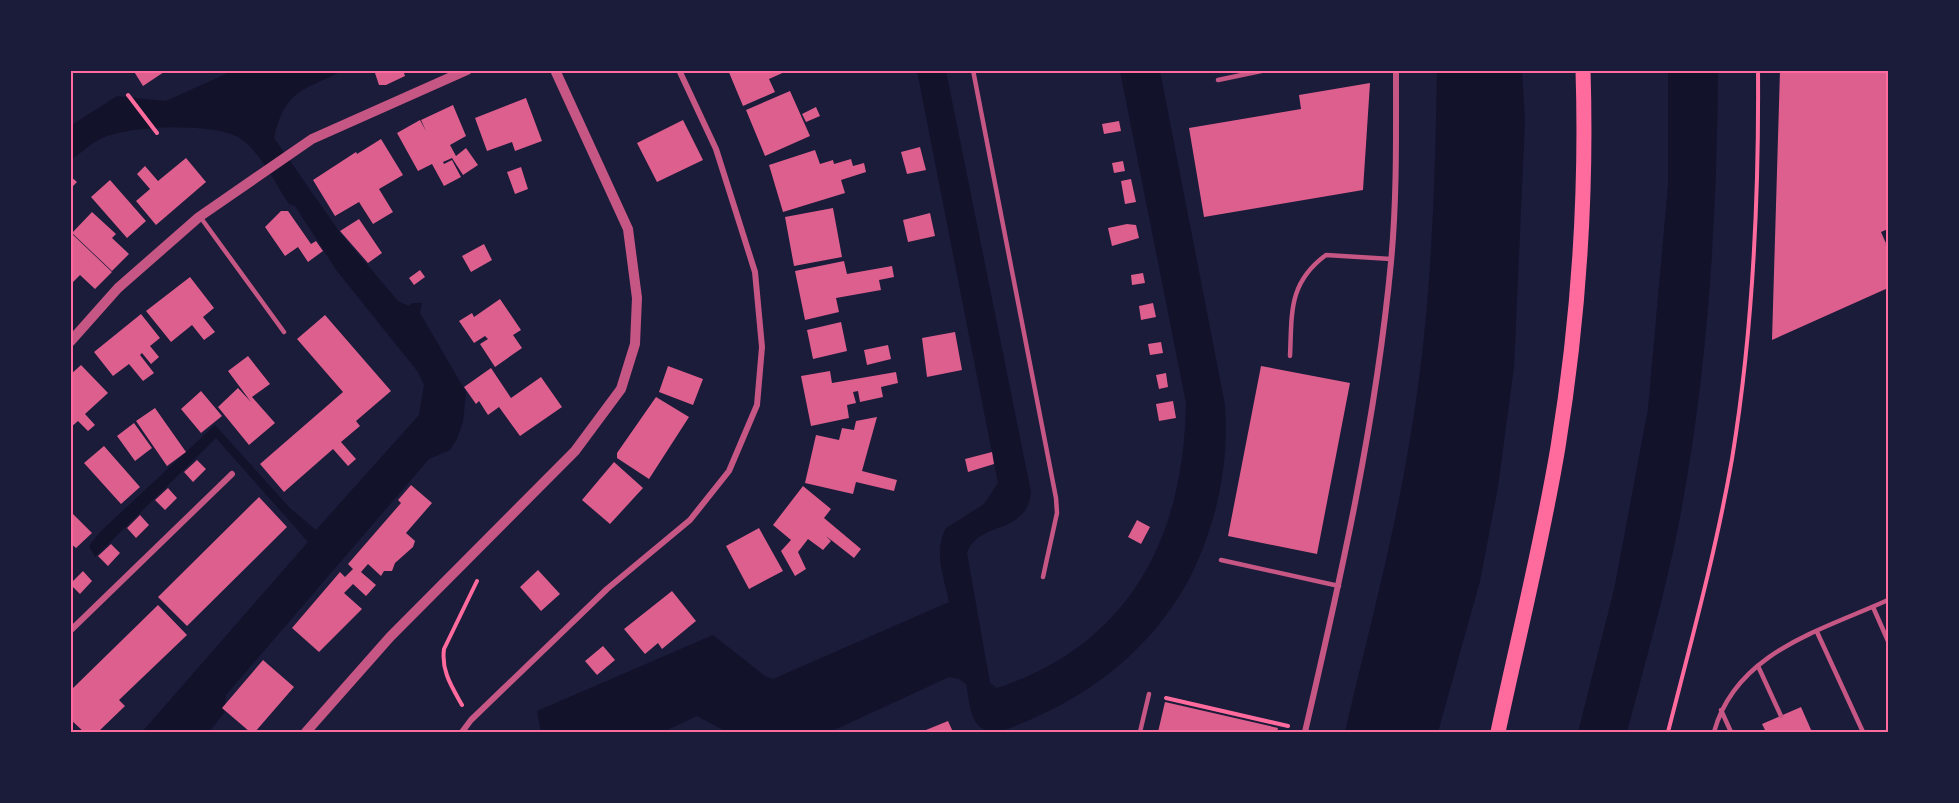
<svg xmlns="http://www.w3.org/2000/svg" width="1959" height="803" font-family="'Nunito Sans',sans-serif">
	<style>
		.water { fill: #12122b }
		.building { fill: #dd5f8e }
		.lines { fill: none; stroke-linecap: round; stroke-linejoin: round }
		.path { stroke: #ff6b9d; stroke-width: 4 }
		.service { stroke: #c65784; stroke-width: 4.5 }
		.minor { stroke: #c65784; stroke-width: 6 }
		.tertiary { stroke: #c65784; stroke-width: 10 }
		.primary { stroke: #ff6b9d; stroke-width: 15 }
		.neatline { fill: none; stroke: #ff6b9d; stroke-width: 2 }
	</style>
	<rect width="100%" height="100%" fill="#1b1b3a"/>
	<!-- water -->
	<path class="water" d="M226,71H342C302,91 285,90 274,138L341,234L398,301L409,306L412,303H422L420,313L466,392L463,422L457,439L450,450L429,459L226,695L224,713L209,732H142L308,542L216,438L95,557L89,546L101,531L215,425L290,508L316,530L419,415L424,385L418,372L337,271L295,206L289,204C275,183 259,148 236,136C207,123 129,125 100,139C90,144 80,154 71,160L70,126L117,96L166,101L226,74Z
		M917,71H946L1031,492C1027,536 978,520 967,553L990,683L997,688C1131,644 1184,536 1186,403L1120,71H1160L1225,405C1230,465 1215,531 1186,585C1150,648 1094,693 1027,721C1014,726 997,737 983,729C970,722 969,698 966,684L959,679L949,677L830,732H727L697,716L663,732H541L537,711L713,635L765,676L773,679L949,602C944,576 933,552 946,528L984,504L998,483Z
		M1437,71H1522L1525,121L1514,367L1498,487L1480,581L1438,732H1345C1367,637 1393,542 1409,445C1431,321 1435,196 1437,71Z
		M1668,71H1718C1717,218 1708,367 1681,512C1667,587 1646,659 1627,732H1578L1614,590L1648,409L1668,185Z"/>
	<!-- building -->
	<path class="building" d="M133,70H167L143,86Z
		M374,70H403L405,76L386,85H379Z
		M728,70H789L769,79L775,92L743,106Z
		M1780,70H1888V229L1881,232L1888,248V288L1772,340Z
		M1370,83L1363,190L1204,217L1189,128L1301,109L1299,95Z
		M790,91L810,136L765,156L746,110Z
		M526,98L542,141L515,151L512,142L487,151L475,118Z
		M453,105L466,136L450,145L456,156L466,148L478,165L463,175L452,158L443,162L444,164L452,160L461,177L444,186L432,164L418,171L397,133L420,120L426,131L421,120Z
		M816,107L820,116L806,122L802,114Z
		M683,120L703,160L657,182L637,143Z
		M1119,121L1121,131L1104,134L1102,124Z
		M381,139L403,175L379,189L393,212L373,224L359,202L335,216L313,180L356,152L357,154Z
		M920,147L926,170L907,174L901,152Z
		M815,150L820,164L833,160L834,164L851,159L853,166L864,163L866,172L841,180L845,193L783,212L769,165Z
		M186,158L206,182L156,225L136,201L150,189L137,174L145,166L158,181Z
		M1123,161L1125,171L1114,173L1112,163Z
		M521,167L528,189L515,194L507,172Z
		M70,176L77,182L70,189Z
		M1131,179L1136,202L1125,204L1121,181Z
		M110,180L146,221L127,238L91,197Z
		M833,208L842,257L794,266L785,217Z
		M281,211H288L311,244L316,241L323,251L308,262L298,247L285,256L265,227Z
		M92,212L116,234L112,238L129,254L112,271L72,233Z
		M930,213L935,236L908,242L903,220Z
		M359,219L382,253L368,263L340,231Z
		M1127,224L1136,225L1139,238L1112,246L1108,228Z
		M70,232L112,272L95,289L80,275L70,285Z
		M484,244L492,260L471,272L462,256Z
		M844,261L847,274L892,266L894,277L879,280L881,290L836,298L839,312L805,320L795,271Z
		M420,270L425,277L414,285L409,278Z
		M1143,273L1145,283L1132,285L1131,275Z
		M190,277L214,308L203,317L215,332L204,340L192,325L171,342L146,311Z
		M500,299L521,330L513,335L522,348L495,367L480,344L488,339L485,336L474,343L459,321L472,313L474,317Z
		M1153,303L1156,317L1141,320L1139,306Z
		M141,314L160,338L150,346L159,357L151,364L142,353L140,355L154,373L143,381L129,364L113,376L94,352Z
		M325,315L391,391L356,421L360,426L341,442L356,459L348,466L333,449L284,492L260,464L343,392L297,339Z
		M841,322L847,351L813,359L807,330Z
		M955,332L962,370L927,377L922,338Z
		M1161,342L1163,353L1150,355L1148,344Z
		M888,345L891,359L867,365L864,350Z
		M248,356L270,384L252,397L275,423L249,445L218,407L238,388L251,402L228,371Z
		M81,365L108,393L85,414L95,425L88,431L78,421L70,428V375Z
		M668,366L703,379L693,405L659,392Z
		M1261,366L1350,383L1317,554L1228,536Z
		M491,368L511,398L541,377L562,407L520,436L499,407L488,415L479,401L476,404L464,387Z
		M830,371L832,383L896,372L898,383L881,387L883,397L860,402L858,391L853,392L856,403L847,405L849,418L811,426L801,376Z
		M1166,373L1168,387L1159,389L1156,375Z
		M201,391L222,416L201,433L181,409Z
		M656,397L689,417L649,479L617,458V453Z
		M1173,401L1176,418L1159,421L1156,404Z
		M155,408L186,452L167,466L136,421Z
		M877,417L862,471L897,480L894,491L856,482L853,494L805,483L816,435L839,440L842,428L854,430L856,421Z
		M134,423L152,448L135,461L117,436Z
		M104,446L140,487L121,504L84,463Z
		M992,452L994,464L968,472L965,459Z
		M197,460L206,469L193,482L184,472Z
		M614,462L643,488L610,524L582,500Z
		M411,485L432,503L406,533L415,541L413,547L395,563L392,571H384L381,576L368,564L361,572L376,585L366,596L353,584L344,593L362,609L319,652L292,628L340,572L345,577L353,569L348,564L401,503L398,500Z
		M803,486L831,509L824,518L861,549L854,558L826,536L831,541L823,550L808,539L798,552L806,569L795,576L781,551L791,540L773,525Z
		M168,488L177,498L165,510L155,500Z
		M259,497L287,527L187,626L158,597Z
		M70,511L92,533L76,548L70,543Z
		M140,515L149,525L136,538L127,528Z
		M1137,520L1150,527L1141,544L1128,537Z
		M759,528L783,571L749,589L726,546Z
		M111,544L120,553L108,566L98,556Z
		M538,570L560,594L541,611L520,587Z
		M83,571L92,581L80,594L70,584Z
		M672,591L696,621L662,649L658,643L645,654L624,629Z
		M158,605L187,635L119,700L125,706L98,732H84L70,719V691Z
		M603,646L615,660L597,675L585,661Z
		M263,660L294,687L255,732H250L222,708Z
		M1165,702L1278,728L1277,732H1158Z
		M1801,707L1812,732H1766L1762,724Z
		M948,721L953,732H921Z"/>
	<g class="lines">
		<!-- path -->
		<path class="path" d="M128,95L157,133
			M1166,698L1288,726
			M462,705C452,687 441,671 444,649L477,581
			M1668,732C1691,642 1716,551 1732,459C1753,331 1759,200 1758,70"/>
		<!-- service -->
		<path class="service" d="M973,70L1056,498L1057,513L1043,577
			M1218,80L1266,70
			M201,218L284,332
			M1887,244H1888
			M1290,356C1292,313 1288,283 1326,255L1391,259
			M1221,560L1339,586
			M1873,607L1888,641
			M1817,632L1863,732
			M1758,666L1781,716
			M1721,710L1731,732
			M1140,732L1149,694
			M1714,732C1736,652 1820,631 1888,600"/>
		<!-- minor -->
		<path class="minor" d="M70,631L232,474
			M462,732L471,720L607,589L690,520L729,471L757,405L762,347L755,272L716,149L679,70
			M1305,732C1341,577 1376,421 1391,262C1397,199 1396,134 1396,70"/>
		<!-- tertiary -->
		<path class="tertiary" d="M70,342L118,288L199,217L312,139L467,70
			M306,732L390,637L575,451L621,389L635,344L637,298L628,229L555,70"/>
		<!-- primary -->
		<path class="primary" d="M1498,732C1518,638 1542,543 1558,447C1578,324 1587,195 1583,70"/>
	</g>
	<!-- border -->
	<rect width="1959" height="803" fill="none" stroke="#1b1b3a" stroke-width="144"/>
	<rect x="72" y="72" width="1815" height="659" class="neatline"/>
</svg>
